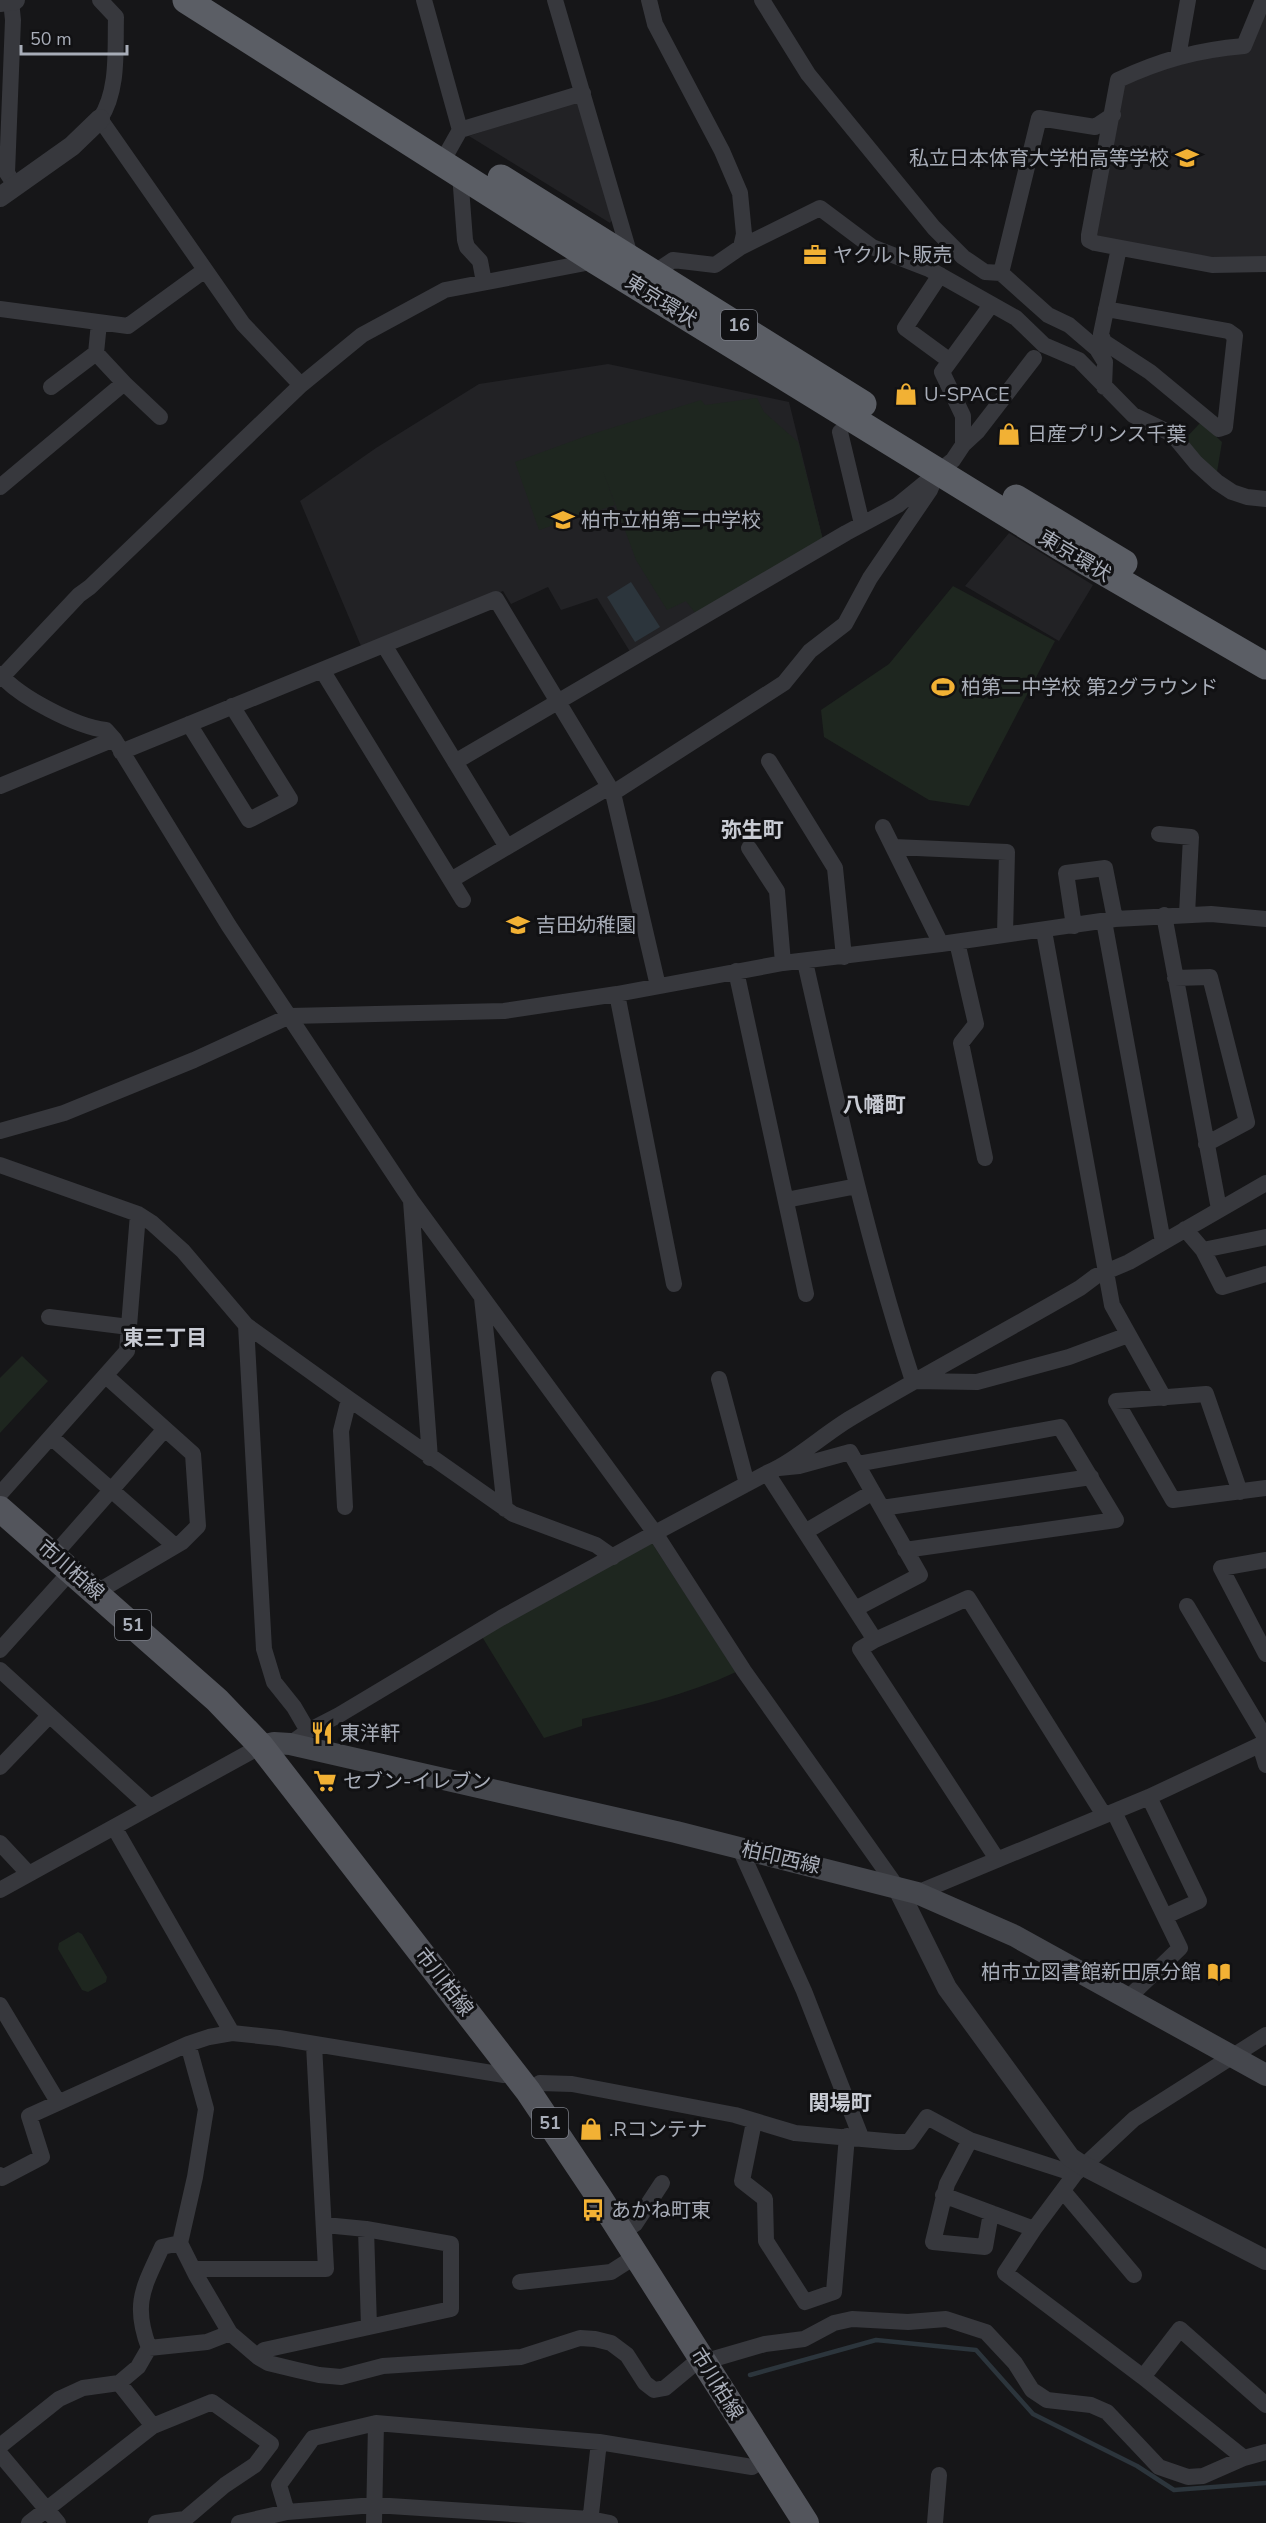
<svg xmlns="http://www.w3.org/2000/svg" width="1266" height="2523" font-family="'Nunito Sans','Noto Sans JP',sans-serif">
	<style>
		.built { fill: #222225 }
		.green { fill: #1e261f }
		.water { fill: #2c353c }
		.lines { fill: none; stroke-linecap: round; stroke-linejoin: round }
		.stream { stroke: #2c353c; stroke-width: 4.5 }
		.minor { stroke: #37383d; stroke-width: 16 }
		.tertiary { stroke: #37383d; stroke-width: 20 }
		.secondary { stroke: #45474d; stroke-width: 22 }
		.primary { stroke: #53555c; stroke-width: 26 }
		.trunk { stroke: #5b5e65; stroke-width: 27 }
		.labels { text-anchor: middle; dominant-baseline: central; stroke-width: 6; stroke-linejoin: round; paint-order: stroke }
		.shield { fill: #111113; stroke: #7b7e86; stroke-width: 1.5 }
		.shield-label { font-size: 18px; font-weight: bold; fill: #a8adb8 }
		.poi-label { font-size: 20px; fill: #a8adb8; stroke: #111113; text-anchor: start }
		.street-label { font-size: 20px; fill: #a8adb8; stroke: #111113 }
		.neighbourhood-label { font-size: 21px; font-weight: bold; fill: #c9ccd4; stroke: #111113 }
	</style>
	<rect width="100%" height="100%" fill="#161618"/>
	<!-- built -->
	<path class="built" d="M1266,3V259H1207L1100,238L1094,232L1123,84L1150,70L1246,50Z
		M574,101L581,104L614,217L610,223L469,136Z
		M608,364L789,402L823,540L632,655L597,598L561,610L548,587L511,604L503,591L361,646L300,501L376,448L479,384Z
		M1009,533L1093,585L1059,641L965,586Z"/>
	<!-- green -->
	<path class="green" d="M757,398L764,412L798,442L823,540L696,614L686,601L667,610L636,560L603,471L615,505L539,530L515,462L589,435L701,400L705,405Z
		M1201,422L1222,442L1217,472L1202,459L1185,439Z
		M953,586L1055,641L969,806L929,800L824,737L821,710L889,664Z
		M22,1356L48,1381L0,1433V1378Z
		M650,1540L736,1672C687,1695 634,1707 582,1719V1726L544,1738L481,1635Z
		M78,1932L82,1934L107,1977L106,1982L88,1992L82,1990L58,1949L59,1943Z"/>
	<!-- water -->
	<path class="water" d="M631,582L660,627L635,642L607,597Z"/>
	<g class="lines">
		<!-- stream -->
		<path class="stream" d="M750,2375L876,2340L976,2350L1033,2414L1137,2466L1174,2490L1266,2483"/>
		<!-- minor -->
		<path class="minor" d="M100,0L116,17C115,50 119,90 100,119L243,324L301,385
			M424,0L460,130L442,162
			M555,0L631,259
			M649,0L655,24L722,151L740,193L744,234L741,247
			M762,0L808,74L934,228L963,257L985,272L1001,273L1039,118L1095,127L1113,115
			M1263,0L1244,46C1197,50 1161,60 1118,80L1089,235V240L1095,243L1212,265L1266,264
			M11,1L13,20L7,173L16,187
			M1178,57L1188,0
			M460,130L583,93
			M460,174L465,240L467,247L480,261L484,282
			M655,272L673,260L715,265L741,247L820,208L872,247L929,269L1016,318L1044,345L1079,360L1133,415L1172,434L1196,463L1217,482L1232,492L1247,497L1266,499
			M1001,273L1048,315L1069,325L1097,349L1105,362L1104,387
			M940,275L905,328L950,361
			M0,309L128,326L205,270
			M1106,309L1228,331L1235,336L1225,427L1219,429L1150,372L1104,342L1101,334L1119,248
			M99,323L96,353L124,383
			M51,387L96,353
			M840,432L862,524
			M963,445L977,432L1034,358
			M0,487L124,383L160,417
			M384,645L507,847
			M322,670L463,900
			M0,674C19,697 77,727 106,730L114,739L229,926L411,1200L655,1533L767,1473L875,1640L860,1649L997,1859
			M0,679L79,595L90,587L301,385L362,335L445,290L596,261
			M189,724L249,820L290,799L232,706
			M121,752L496,599L613,793L658,986
			M769,761L835,868L844,957
			M455,762L846,533L898,505L953,460L963,445V416L942,372L991,305
			M0,786L114,739
			M613,793L784,683L810,651L845,624L870,578L930,490L935,478
			M883,827L941,944
			M1159,834L1191,837L1187,914
			M894,847L1007,852L1005,934
			M749,848L777,891L783,963
			M451,880L609,787
			M1164,915L1219,1209
			M1104,921L1163,1242
			M1074,926L1066,873L1105,868L1115,919
			M1044,931L1112,1305L1164,1398
			M957,942L976,1024L961,1043L985,1158
			M805,962C837,1103 868,1244 913,1381L977,1382L1069,1357L1128,1335
			M736,971L806,1294
			M1175,978L1210,977L1247,1122L1206,1144
			M617,994L674,1284
			M0,1131L64,1113L194,1060L290,1016L504,1011L617,994L783,963L941,944L1115,919L1211,914L1266,919
			M0,1165L138,1214L152,1223L183,1251L246,1325L349,1399L513,1514L596,1545L613,1557
			M786,1200L857,1186
			M411,1201L430,1458
			M1185,1229L1203,1250L1222,1287L1266,1274
			M1203,1250L1266,1237
			M482,1298L505,1509
			M49,1317L129,1327
			M246,1325L264,1649L274,1682L294,1707L308,1731
			M719,1379L747,1484
			M51,1437L175,1546
			M857,1464L1060,1427L1116,1520L905,1550
			M779,1468L799,1466L850,1452L920,1575L855,1609
			M767,1473C794,1462 824,1434 851,1418C927,1373 1004,1332 1080,1288L1096,1276L1129,1262L1266,1183
			M1240,1492L1206,1394L1116,1401L1173,1500L1266,1488
			M0,1494L127,1351L138,1214
			M345,1507L341,1431L349,1399
			M882,1508L1091,1477
			M805,1532L873,1492
			M54,1555L165,1429
			M1266,1560L1221,1568L1266,1654
			M97,1592L182,1542L198,1526L193,1454L106,1376
			M1187,1606L1266,1739
			M875,1640L968,1598L1104,1815
			M0,1650L72,1570
			M0,1670L149,1806
			M290,1744L308,1731L339,1715L501,1618L655,1533L744,1671L897,1887
			M1260,1745L1266,1765
			M0,1767L49,1716
			M1149,1797L1199,1901L1166,1916
			M1114,1812L1180,1948L1128,1998
			M114,1827L232,2033
			M0,1843L29,1874
			M740,1849L804,1991L861,2137
			M0,1890L261,1746
			M917,1893L1149,1797L1266,1742
			M0,2005L58,2102
			M188,2044L206,2109L195,2177L180,2243L196,2275L230,2333L258,2357L268,2363L297,2370L319,2375L341,2377L383,2366L521,2357L580,2338L595,2339L611,2343L627,2355L645,2383L654,2390L665,2388L701,2358
			M528,2091L540,2083L572,2084L735,2115L795,2133L896,2142H909L927,2117L970,2140L1075,2174L1134,2119L1266,2035
			M754,2122L742,2181L765,2199L766,2241L805,2302L834,2292L847,2136
			M970,2140L947,2184L933,2242L985,2247L991,2213
			M0,2175L2,2178L42,2157L29,2116L188,2044L209,2037L232,2033L279,2038L504,2075L513,2070
			M1063,2191L1134,2275
			M943,2195L1034,2229L1075,2174
			M366,2229L369,2327
			M1034,2229L1005,2273L1143,2377L1244,2458
			M622,2233L635,2224L662,2183
			M180,2243L162,2247C144,2287 132,2303 149,2348L207,2342L230,2333
			M193,2269H326L314,2045
			M520,2282L611,2272L636,2256
			M258,2357L264,2350L451,2309V2244L366,2229L325,2225
			M703,2362L765,2344L804,2339L834,2323L852,2319L908,2322L946,2319L986,2332L1015,2363L1032,2390L1047,2400L1091,2405L1107,2412L1159,2467L1188,2477L1203,2476L1244,2458L1266,2452
			M1143,2377L1180,2329L1266,2405
			M119,2383L153,2426
			M0,2446L59,2399L83,2388L119,2383L138,2367L149,2348
			M0,2454L58,2523
			M287,2512L279,2485L313,2438L376,2423L599,2442L752,2467L765,2459
			M29,2523L153,2426L212,2402L271,2444L255,2465L225,2485L185,2519L156,2523
			M239,2523L287,2512L374,2505L590,2519L610,2523
			M374,2523L376,2423
			M590,2523L599,2442
			M935,2523L939,2475"/>
		<!-- tertiary -->
		<path class="tertiary" d="M0,2L15,0
			M0,197L72,146L100,119
			M897,1887L947,1988L1070,2157L1082,2165L1266,2260"/>
		<!-- secondary -->
		<path class="secondary" d="M261,1746L274,1743L290,1744L676,1832L917,1893L1015,1936L1266,2075"/>
		<!-- primary -->
		<path class="primary" d="M0,1509L217,1700L261,1746L528,2091L599,2197L806,2523"/>
		<!-- trunk -->
		<path class="trunk" d="M186,0L596,261L1059,546L1266,666
			M501,178L863,404
			M1016,498L1124,563"/>
	</g>
	<!-- icons -->
	<defs>
		<g id="school-bare" transform="scale(1.8)"><path d="M0-5L7-2L0 1L-7-2ZM-4 1L0 2.5L4 1V4Q0 6-4 4Z" fill="#f2b134" stroke="#111113" stroke-width="2.5" paint-order="stroke"/></g>
		<g id="office-bare" transform="scale(1.8)"><path d="M-6-3h4V-5.5h4V-3h4V5H-6ZM-1-4.5V-3h2v-1.5ZM-6 0V1H6V0Z" fill="#f2b134" stroke="#111113" stroke-width="2.5" paint-order="stroke"/></g>
		<g id="shop-bare" transform="scale(1.8)"><path d="M-5-2.5h2.3a2.7 3.5 0 0 1 5.4 0H5L5.5 6h-11ZM-1.5-2.5h3a1.5 2.3 0 0 0-3 0Z" fill="#f2b134" stroke="#111113" stroke-width="2.5" paint-order="stroke"/></g>
		<g id="stadium-bare" transform="scale(1.8)"><path d="M0-5a6.5 5 0 1 0 0 10a6.5 5 0 1 0 0-10ZM-3.5-1.8h7v3.6h-7Z" fill="#f2b134" stroke="#111113" stroke-width="2.5" paint-order="stroke"/></g>
		<g id="restaurant-bare" transform="scale(1.8)"><path d="M-5-6h1v4h1v-4h1v4h1v-4h1v5L-1.5 .5V6h-2V.5L-5-1ZM5-6V6H3V1.5H1.5Q1.5-4 5-6Z" fill="#f2b134" stroke="#111113" stroke-width="2.5" paint-order="stroke"/></g>
		<g id="supermarket-bare" transform="scale(1.8)"><path d="M-6-5.5h2.5l.6 2H6L4.5 2H-2.5L-4.4-4H-6ZM-1.5 3.2a1.3 1.3 0 1 0 .1 0ZM3 3.2a1.3 1.3 0 1 0 .1 0Z" fill="#f2b134" stroke="#111113" stroke-width="2.5" paint-order="stroke"/></g>
		<g id="library-bare" transform="scale(1.8)"><path d="M-6-4Q-3-5.5-.7-3.5V5Q-3 3-6 4ZM6-4Q3-5.5 .7-3.5V5Q3 3 6 4Z" fill="#f2b134" stroke="#111113" stroke-width="2.5" paint-order="stroke"/></g>
		<g id="bus-bare" transform="scale(1.8)"><path d="M-5-6H5V4H4V6H2V4H-2V6H-4V4H-5ZM-3.5-4V0h7V-4ZM-3.5 1.2v1.5H-2V1.2ZM2 1.2v1.5H3.5V1.2Z" fill="#f2b134" stroke="#111113" stroke-width="2.5" paint-order="stroke"/></g>
	</defs>
	<g fill-rule="evenodd">
		<use href="#school-bare" x="1187" y="158"/>
		<use href="#office-bare" x="815" y="255"/>
		<use href="#shop-bare" x="906" y="394"/>
		<use href="#shop-bare" x="1009" y="434"/>
		<use href="#school-bare" x="563" y="520"/>
		<use href="#stadium-bare" x="943" y="687"/>
		<use href="#school-bare" x="518" y="925"/>
		<use href="#restaurant-bare" x="322" y="1733"/>
		<use href="#supermarket-bare" x="325" y="1781"/>
		<use href="#library-bare" x="1219" y="1972"/>
		<use href="#shop-bare" x="591" y="2129"/>
		<use href="#bus-bare" x="593" y="2210"/>
	</g>
	<g class="labels">
		<!-- shield labels -->
		<g class="shield">
			<rect x="721" y="310" width="36" height="30" rx="4.5"/>
			<rect x="115" y="1610" width="36" height="30" rx="4.5"/>
			<rect x="532" y="2108" width="36" height="30" rx="4.5"/>
		</g>
		<g class="shield-label">
			<text x="739" y="325">16</text>
			<text x="133" y="1625">51</text>
			<text x="550" y="2123">51</text>
		</g>
		<!-- poi labels -->
		<g class="poi-label">
			<text x="1169" y="158" text-anchor="end">私立日本体育大学柏高等学校</text>
			<text x="833" y="255">ヤクルト販売</text>
			<text x="924" y="394">U-SPACE</text>
			<text x="1027" y="434">日産プリンス千葉</text>
			<text x="581" y="520">柏市立柏第二中学校</text>
			<text x="961" y="687">柏第二中学校 第2グラウンド</text>
			<text x="536" y="925">吉田幼稚園</text>
			<text x="340" y="1733">東洋軒</text>
			<text x="343" y="1781">セブン-イレブン</text>
			<text x="1201" y="1972" text-anchor="end">柏市立図書館新田原分館</text>
			<text x="609" y="2129">.Rコンテナ</text>
			<text x="611" y="2210">あかね町東</text>
		</g>
		<!-- street labels -->
		<g class="street-label">
			<text transform="translate(661 301) rotate(32)">東京環状</text>
			<text transform="translate(1075 556) rotate(31)">東京環状</text>
			<text transform="translate(71 1570) rotate(41)">市川柏線</text>
			<text transform="translate(781 1858) rotate(13)">柏印西線</text>
			<text transform="translate(444 1982) rotate(52)">市川柏線</text>
			<text transform="translate(717 2384) rotate(58)">市川柏線</text>
		</g>
		<!-- neighbourhood labels -->
		<g class="neighbourhood-label">
			<text x="752" y="830">弥生町</text>
			<text x="874" y="1105">八幡町</text>
			<text x="165" y="1338">東三丁目</text>
			<text x="840" y="2103">関場町</text>
		</g>
	</g>
	<!-- scale -->
	<path d="M21 45v9h106v-9" fill="none" stroke="#a8adb8" stroke-width="3"/>
	<text x="30" y="45" font-size="18" fill="#a8adb8" stroke="#111113" stroke-width="4.5" paint-order="stroke">50 m</text>
</svg>
